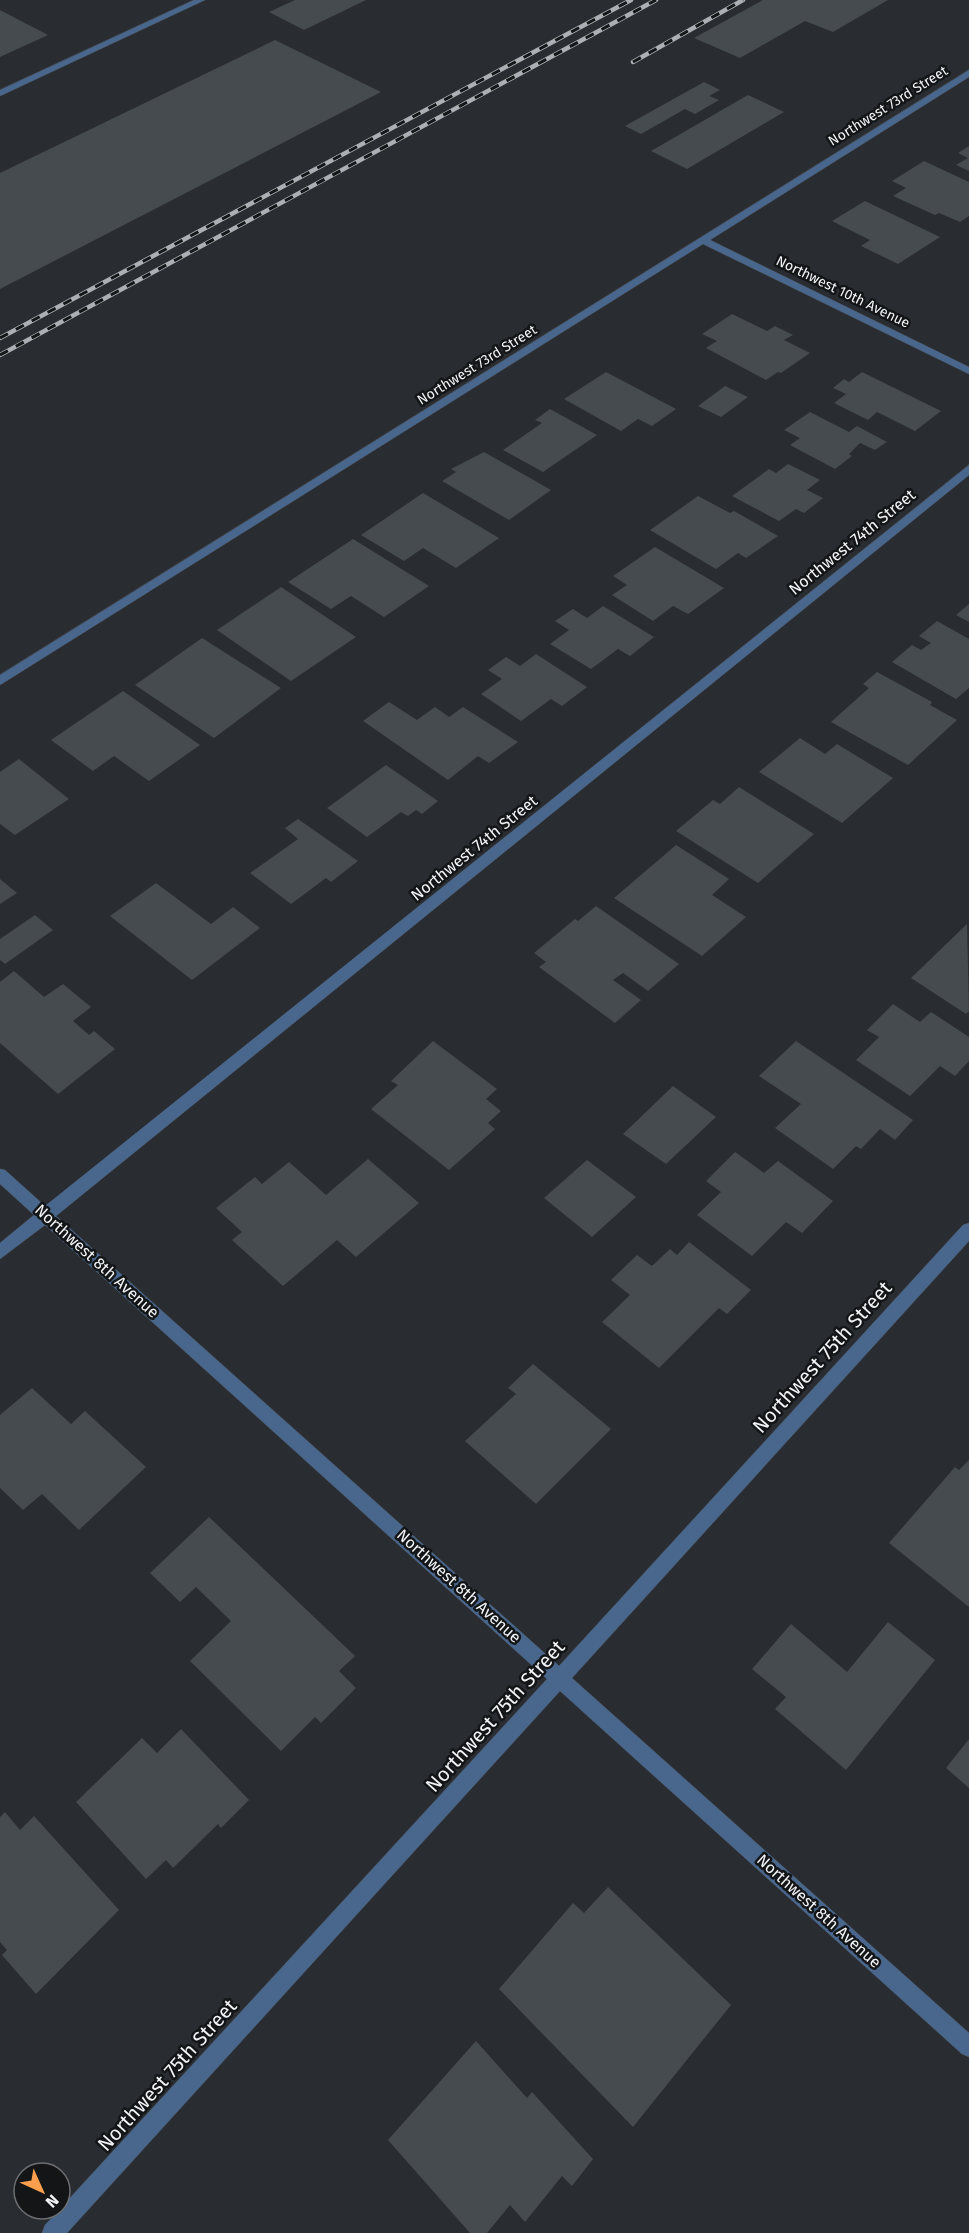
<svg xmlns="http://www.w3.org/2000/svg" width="969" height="2233" font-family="'Fira Sans',sans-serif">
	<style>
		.building { fill: #464b50 }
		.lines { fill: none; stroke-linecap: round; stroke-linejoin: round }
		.minor-casing { stroke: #45494e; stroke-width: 1 }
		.minor { fill: #49678d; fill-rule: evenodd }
		.rail-casing { stroke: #acafb3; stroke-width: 4.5 }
		.rail { stroke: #131517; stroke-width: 3; stroke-dasharray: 9; stroke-linecap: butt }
		.labels { text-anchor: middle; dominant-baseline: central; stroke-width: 5; stroke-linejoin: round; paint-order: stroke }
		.far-street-label { font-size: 14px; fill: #f1f4f7; stroke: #131517 }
		.street-label { font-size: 16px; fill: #f1f4f7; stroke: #131517 }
		.near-street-label { font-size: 20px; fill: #f1f4f7; stroke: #131517 }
	</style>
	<rect width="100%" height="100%" fill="#292d32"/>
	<!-- building -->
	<path class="building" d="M295,0H366L304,30L269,12Z
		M763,0H888L833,32L805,21L740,58L694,38Z
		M0,10L48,35L0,57Z
		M275,40L381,92L0,289V173Z
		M704,82L720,90L709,96L719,100L695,114L685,109L641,134L625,126Z
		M748,95L784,112L687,169L651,151Z
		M969,146V171L956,165L968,158L958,153Z
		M924,161L969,182V216L960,222L939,213L935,215L893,196L906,188L892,181Z
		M865,201L940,237L898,264L861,246L870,240L832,221Z
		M732,314L767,331L775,326L793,335L784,340L810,353L781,373L778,372L766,380L706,348L717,341L702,334Z
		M606,372L676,409L652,426L638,419L621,431L564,399Z
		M862,372L941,411L915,431L877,412L868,420L834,403L846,394L833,388L844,379L849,382Z
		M725,386L748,397L721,417L698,406Z
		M550,409L597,435L543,472L503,450L542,423L535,420Z
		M810,412L849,432L857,426L887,442L875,450L860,443L849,454L852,456L835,469L790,445L800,438L784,430Z
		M484,452L551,490L509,520L442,481L456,472L451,469Z
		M788,464L820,480L807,490L823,498L804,513L796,509L779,521L732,496L769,469L776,473Z
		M423,493L499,538L456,568L423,548L404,561L361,535Z
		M698,496L730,513L734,511L778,536L746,558L738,553L716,569L650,530Z
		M353,539L429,586L384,617L351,596L331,609L288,582Z
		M655,547L724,588L688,614L673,606L653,621L612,595L627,585L613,576Z
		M281,587L356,637L291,681L217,630Z
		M969,604V622L956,615Z
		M603,606L654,637L630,656L618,649L591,669L550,644L569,630L555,621L573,609L587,618Z
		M937,621L969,639V688L956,699L892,662L912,645L921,650L931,643L919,636Z
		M202,638L281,688L214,738L135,685Z
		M536,654L587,687L562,706L551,699L521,721L481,694L502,679L488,670L506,657L520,666Z
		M877,672L932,702L930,705L957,720L908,765L831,722L869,688L863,684Z
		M123,691L200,745L149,781L114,756L93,771L51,740Z
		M389,702L417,720L435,707L449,717L463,707L518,742L489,763L478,756L448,780L363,721Z
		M800,738L825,754L837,744L893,778L842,823L759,772Z
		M19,759L69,799L15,835L0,824V772Z
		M386,765L438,801L422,814L416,810L408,816L401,812L367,837L327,808Z
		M739,787L814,834L758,883L676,831L713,800L720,804Z
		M298,819L358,861L331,882L326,878L291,904L250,873L298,839L285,828Z
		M676,845L729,879L712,895L746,917L702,956L614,898Z
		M0,879L17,893L0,904Z
		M156,883L211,924L233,907L260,928L192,980L110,916Z
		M596,906L679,964L648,991L623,973L613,980L641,1000L615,1023L539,967L546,962L534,953L575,919L578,921Z
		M35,915L53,930L5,964L0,960V939Z
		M967,924L969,1011L966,1014L911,978Z
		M14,971L44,997L63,984L91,1007L73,1021L89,1035L94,1031L115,1049L58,1094L0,1043V982Z
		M893,1004L920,1022L931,1012L969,1037V1061L955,1076L940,1066L910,1096L856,1060L879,1037L867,1030Z
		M433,1041L497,1089L486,1099L501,1111L488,1123L495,1129L449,1170L371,1109L398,1085L391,1081Z
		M796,1041L913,1120L895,1140L880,1129L861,1149L856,1146L833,1169L775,1128L801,1104L759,1076Z
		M673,1086L716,1117L666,1164L623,1134Z
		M735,1152L764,1173L778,1161L833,1201L802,1233L786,1222L752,1256L697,1215L721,1192L706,1181Z
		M368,1159L419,1203L356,1257L337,1240L283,1286L232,1240L242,1232L216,1208L255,1177L262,1184L289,1162L326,1195Z
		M587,1160L636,1197L592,1237L544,1198Z
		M689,1242L751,1290L727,1314L719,1308L659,1368L602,1322L630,1295L611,1280L637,1255L652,1266L670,1249L677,1255Z
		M533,1364L611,1429L536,1504L465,1441L516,1394L508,1388Z
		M32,1388L71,1424L85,1411L146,1467L79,1530L42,1494L23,1510L0,1488V1415Z
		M969,1460V1607L889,1543L955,1467L959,1470Z
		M209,1517L355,1656L339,1671L356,1688L321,1723L315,1717L281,1751L190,1661L231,1621L196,1587L180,1602L150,1573Z
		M888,1622L935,1660L846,1770L775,1709L786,1697L752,1669L791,1624L847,1672Z
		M181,1729L249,1800L221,1828L218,1824L173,1868L166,1860L146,1879L76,1802L142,1738L157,1753Z
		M969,1739V1788L946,1768Z
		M5,1812L20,1830L34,1816L119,1910L36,1994L2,1955L7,1950L0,1942V1817Z
		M608,1887L731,2005L633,2127L499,1989L573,1903L584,1913Z
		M476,2041L527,2098L532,2092L593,2159L572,2186L562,2176L525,2222L510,2205L487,2233H470L388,2140Z"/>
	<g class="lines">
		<!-- minor casing -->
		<g class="minor-casing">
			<path id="minor" d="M194,0H205L0,96V90Z
				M969,70V77L710,240L969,367V374L703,244L0,685V675Z
				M969,465V475L56,1216L559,1666L963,1225L969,1223V1241L572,1678L969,2033V2057L962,2054L560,1691L67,2233H42L45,2225L547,1679L45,1225L0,1259V1243L34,1215L0,1184V1169L5,1170L45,1206Z"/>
		</g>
		<!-- minor -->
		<use href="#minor" class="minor"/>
		<!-- rail casing -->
		<g class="rail-casing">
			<path id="rail" d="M633,62L743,0
				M0,338L631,0
				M0,355L656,0"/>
		</g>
		<!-- rail -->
		<use href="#rail" class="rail"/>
	</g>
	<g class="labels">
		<!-- far-street labels -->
		<g class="far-street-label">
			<text transform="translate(888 106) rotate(-32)">Northwest 73rd Street</text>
			<text transform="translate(843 292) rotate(26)">Northwest 10th Avenue</text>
			<text transform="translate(477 365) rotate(-32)">Northwest 73rd Street</text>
		</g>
		<!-- street labels -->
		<g class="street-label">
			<text transform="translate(852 542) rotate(-39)">Northwest 74th Street</text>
			<text transform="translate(474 848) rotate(-39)">Northwest 74th Street</text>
			<text transform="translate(97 1261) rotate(42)">Northwest 8th Avenue</text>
			<text transform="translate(459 1586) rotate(42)">Northwest 8th Avenue</text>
			<text transform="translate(819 1911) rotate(42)">Northwest 8th Avenue</text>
		</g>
		<!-- near-street labels -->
		<g class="near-street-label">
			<text transform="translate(822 1357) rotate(-48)">Northwest 75th Street</text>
			<text transform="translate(495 1716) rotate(-48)">Northwest 75th Street</text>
			<text transform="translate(167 2075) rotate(-48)">Northwest 75th Street</text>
		</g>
	</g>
	<!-- north arrow -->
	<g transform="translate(42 2191) rotate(135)"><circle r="28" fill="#131517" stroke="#6c6e71" stroke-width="1.5"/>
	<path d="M0-4.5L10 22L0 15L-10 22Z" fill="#f99f4d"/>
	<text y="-9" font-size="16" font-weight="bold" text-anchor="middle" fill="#f1f4f7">N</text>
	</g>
</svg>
